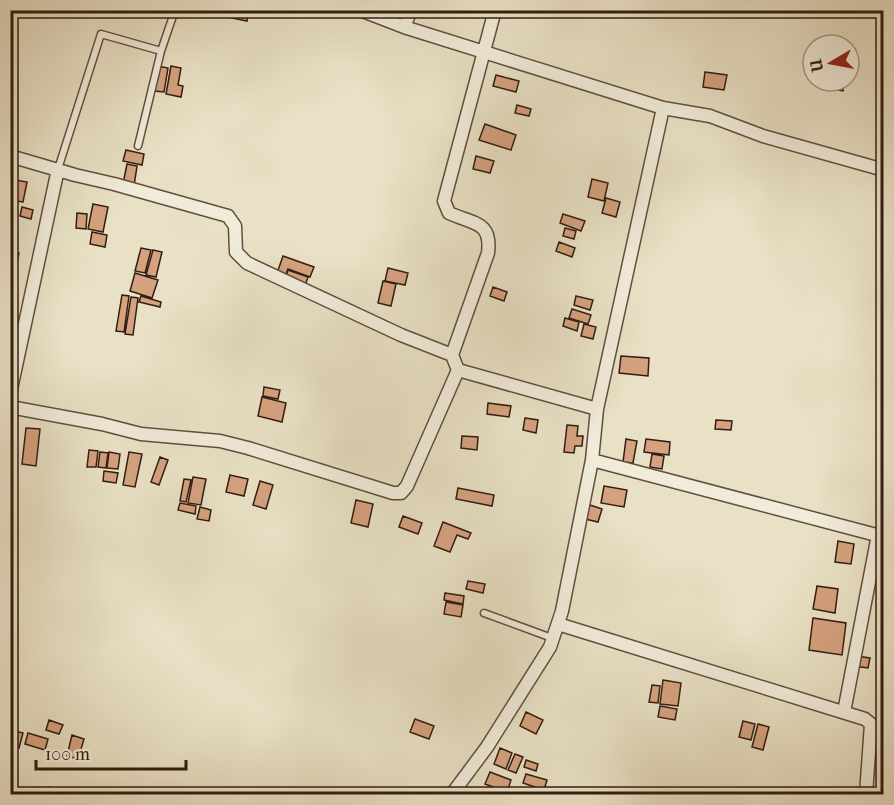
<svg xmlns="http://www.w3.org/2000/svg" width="894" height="805" font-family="'IM FELL French Canon',serif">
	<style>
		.building { fill: #d5a27f; stroke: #321d10; stroke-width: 1.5 }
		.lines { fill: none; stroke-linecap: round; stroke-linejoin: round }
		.service-casing { stroke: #604e3e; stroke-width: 9 }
		.minor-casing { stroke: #604e3e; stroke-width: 15 }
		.service { stroke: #f1ecda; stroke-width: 6 }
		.minor { stroke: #f1ecda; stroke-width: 12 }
	</style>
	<rect width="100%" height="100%" fill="#e9e1c6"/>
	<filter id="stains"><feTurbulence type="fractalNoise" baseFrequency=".00333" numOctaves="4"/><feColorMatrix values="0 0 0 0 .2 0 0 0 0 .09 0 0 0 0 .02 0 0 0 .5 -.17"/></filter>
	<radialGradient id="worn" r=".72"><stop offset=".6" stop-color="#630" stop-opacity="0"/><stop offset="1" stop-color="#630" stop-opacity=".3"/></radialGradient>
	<!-- building -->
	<path class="building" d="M228,10H249L247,21L227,17Z
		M158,66L168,68L164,92L154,91Z
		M171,66L181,68L178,85L183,86L181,97L166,94Z
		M705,72L727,75L724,90L703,87Z
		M496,75L519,81L516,92L493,86Z
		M832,81H844L843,91L831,89Z
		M517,105L531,109L529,116L515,113Z
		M485,124L516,135L511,150L479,140Z
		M126,150L144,154L142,165L123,161Z
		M476,156L494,161L490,173L473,169Z
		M127,164L137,166L134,186L123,184Z
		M10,179L27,182L23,202L10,200Z
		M592,179L608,183L604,201L588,197Z
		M606,198L620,202L616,217L602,213Z
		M93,204L108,207L103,232L88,229Z
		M22,207L33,210L31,219L20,216Z
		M77,213L87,214L86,229L76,228Z
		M563,214L585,221L581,231L560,223Z
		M565,228L576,231L574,239L563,236Z
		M92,232L107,235L105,247L90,244Z
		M559,242L575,248L572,257L556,251Z
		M141,248L151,250L145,273L135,271Z
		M153,250L162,252L156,277L146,275Z
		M10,251L19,253L16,268L10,267Z
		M283,256L314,267L310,277L288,269L284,279L276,276Z
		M388,268L408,273L405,285L385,281Z
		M288,270L308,277L305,286L285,279Z
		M135,273L158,280L152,298L130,291Z
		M383,281L396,284L391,306L378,303Z
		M493,287L507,292L504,301L490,296Z
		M122,295L129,296L124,332L116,331Z
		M141,296L161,302L160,307L139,302Z
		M576,296L593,300L590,310L574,305Z
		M131,297L138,298L133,335L125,334Z
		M572,309L591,315L588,324L569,318Z
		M565,318L579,322L577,331L563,326Z
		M584,324L596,327L593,339L581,336Z
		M621,356L649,358L648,376L619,373Z
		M264,387L280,390L278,399L263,396Z
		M262,397L286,403L282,422L258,416Z
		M488,403L511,406L509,417L487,414Z
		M525,418L538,420L536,433L523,430Z
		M716,420L732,421L731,430L715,429Z
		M567,425L578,426L577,436H583L582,446H575L574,453L564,452Z
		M26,428L40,429L36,466L22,464Z
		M462,436L478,437L477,450L461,448Z
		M626,439L637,441L633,463L623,462Z
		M646,439L670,442L669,455L644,452Z
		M89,450L98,451L96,467H87Z
		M100,452L108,453L106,468L98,467Z
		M109,452L120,454L118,469L107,468Z
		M129,452L142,454L135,487L123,485Z
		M652,454L664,456L662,469L650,467Z
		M160,457L168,460L159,485L151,482Z
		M104,471L118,473L116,483L103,481Z
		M230,475L248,479L244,496L226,492Z
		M193,477L206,479L201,505L188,503Z
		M184,479L191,480L186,502L180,501Z
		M260,481L273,485L266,509L253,505Z
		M604,486L627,490L624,507L601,503Z
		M458,488L494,495L492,506L456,499Z
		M356,500L373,504L368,527L351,523Z
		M180,503L196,506L195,514L178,510Z
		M590,505L602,509L598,522L585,519Z
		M200,507L211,510L209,521L197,519Z
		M403,516L422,523L418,534L399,527Z
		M443,522L471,533L468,539L457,535L450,552L434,546Z
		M838,541L854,544L851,564L835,562Z
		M468,581L485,584L483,593L466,589Z
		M817,586L838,589L835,613L813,609Z
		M445,593L464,596L463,604L444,600Z
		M446,602L463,605L461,617L444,614Z
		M813,618L846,623L842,655L809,650Z
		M855,656L870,658L868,668L854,666Z
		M663,680L681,683L678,706L660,704Z
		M652,685L660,686L658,703L649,702Z
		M660,706L677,709L675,720L658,717Z
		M526,712L543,720L536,734L520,726Z
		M415,719L434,726L429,739L410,732Z
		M49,720L63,725L59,734L46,730Z
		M743,721L755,724L751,740L739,737Z
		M758,724L769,727L763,750L752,747Z
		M11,730L23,733L19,748L10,746Z
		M28,733L48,739L45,750L25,744Z
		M72,735L84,739L78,759L67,756Z
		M500,748L512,753L506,769L494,764Z
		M515,754L523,757L516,773L508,770Z
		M526,760L538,764L536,771L524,767Z
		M490,772L511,780L507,792L485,784Z
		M526,774L547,780L544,790L523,783Z
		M48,787L62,790L61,794H46Z"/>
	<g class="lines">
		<!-- service casing -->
		<g class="service-casing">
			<path id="service" d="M138,146L161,51
				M58,169L101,34L161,51L175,10
				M484,613L552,638"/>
		</g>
		<!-- minor casing -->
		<g class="minor-casing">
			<path id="minor" d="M360,10L404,27L663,108L710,116L763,136L884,170
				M404,27L411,10
				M10,156L75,175L114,184L228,216L235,226L236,252L247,263L401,335L452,355L458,370L597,409L592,460L884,537
				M452,355L488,253C492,221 473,224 449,213L444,201L495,10
				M10,394L58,169
				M10,407L102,424L141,434L220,441L248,448L393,493H401L407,486L458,370
				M597,409L663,108
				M558,624L865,719L871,724L866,794
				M844,712L878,535
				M452,794L487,747L550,647L562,611L592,460"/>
		</g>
		<!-- service -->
		<use href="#service" class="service"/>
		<!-- minor -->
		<use href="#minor" class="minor"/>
	</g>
	<!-- margin -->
	<rect width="894" height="805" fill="none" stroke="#e9e1c6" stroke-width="36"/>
	<rect x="12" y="12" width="870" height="781" fill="none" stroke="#321d10" stroke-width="3"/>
	<rect x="18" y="18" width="858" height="769" fill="none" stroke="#321d10" stroke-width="1.5"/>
	<!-- north arrow -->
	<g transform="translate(831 63) rotate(260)"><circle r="28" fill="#f1ecda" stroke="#a59989" stroke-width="1.5"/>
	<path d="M0-4.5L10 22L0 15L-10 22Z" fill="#8f2418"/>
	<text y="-9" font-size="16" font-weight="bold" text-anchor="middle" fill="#321d10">U</text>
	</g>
	<!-- scale -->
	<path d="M36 760v9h150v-9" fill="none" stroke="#321d10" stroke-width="3"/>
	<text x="45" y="760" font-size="18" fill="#321d10" stroke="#f1ecda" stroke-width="4.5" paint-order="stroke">100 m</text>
	<rect width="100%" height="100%" filter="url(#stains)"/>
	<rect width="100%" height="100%" fill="url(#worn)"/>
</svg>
